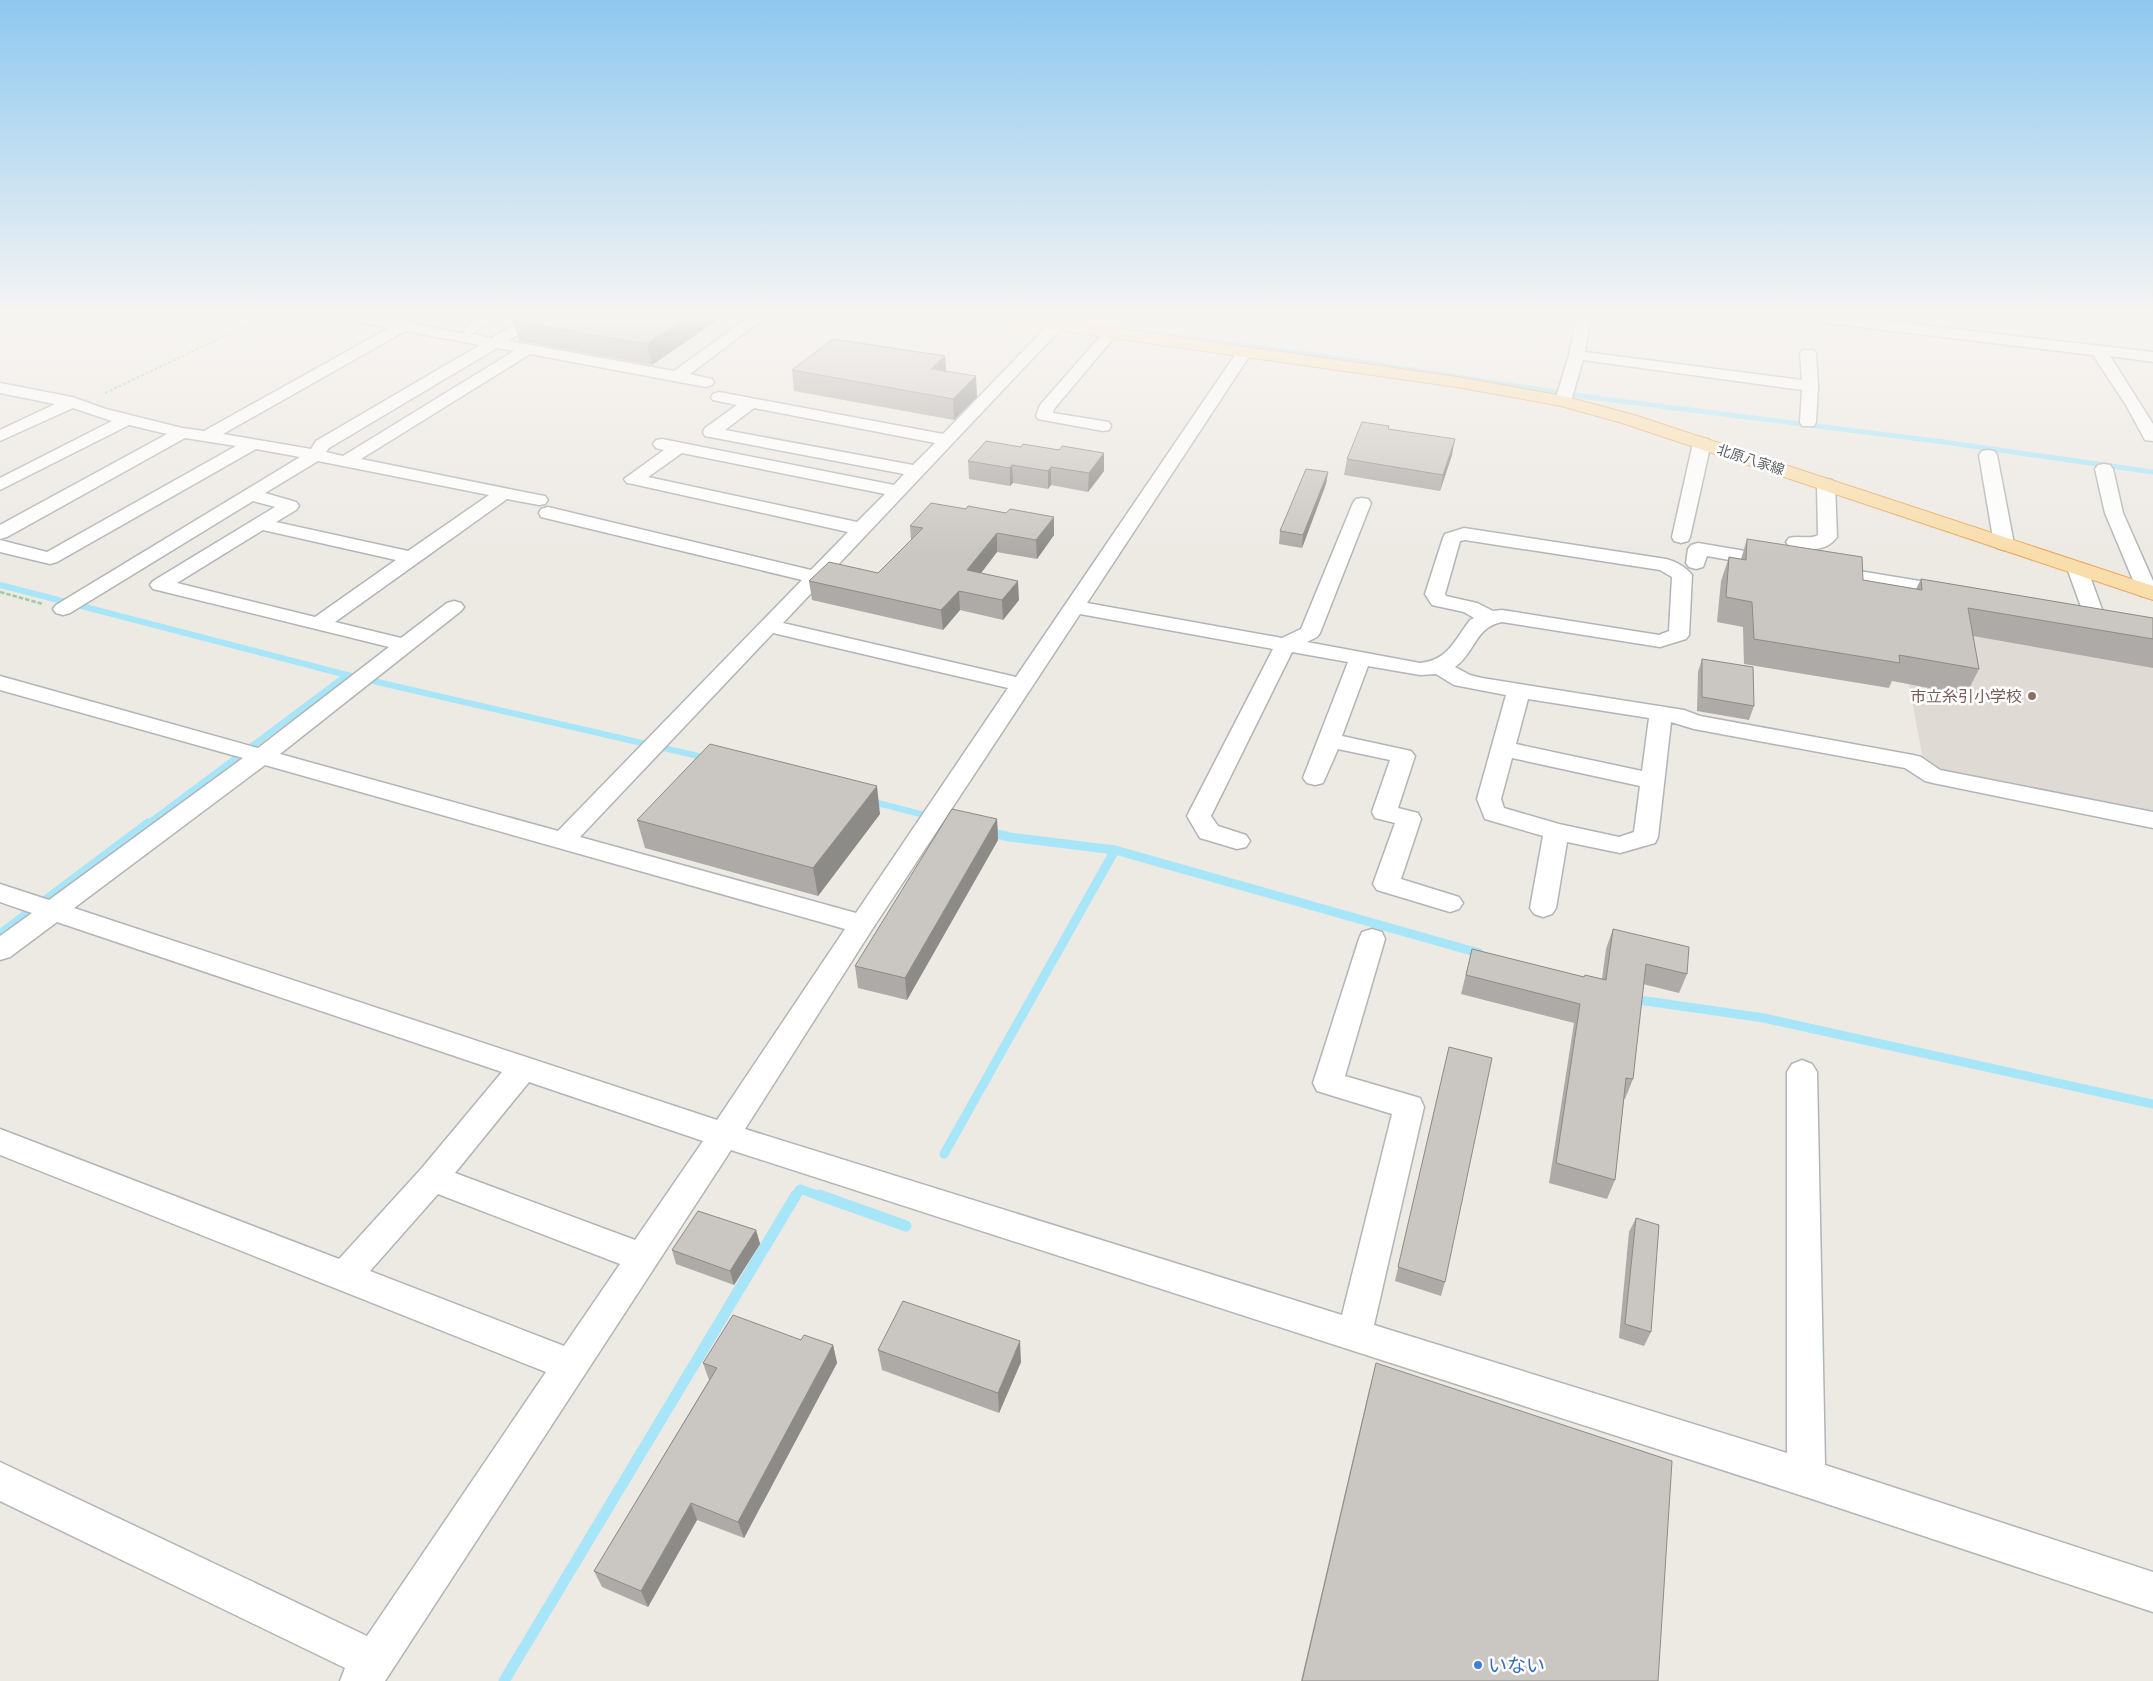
<svg xmlns="http://www.w3.org/2000/svg" width="2153" height="1681" font-family="Inter,'Noto Sans JP',sans-serif">
	<style>
		.education { fill: #e0dad4 }
		.lines { fill: none; stroke-linecap: round; stroke-linejoin: round }
		.stream-far3 { stroke: #a7e5f9; stroke-width: 5 }
		.stream-far2 { stroke: #a7e5f9; stroke-width: 6 }
		.stream-far1 { stroke: #a7e5f9; stroke-width: 9 }
		.stream { stroke: #a7e5f9; stroke-width: 11 }
		.minor-casing { stroke: #b0b5b7; stroke-width: 3 }
		.major-casing { stroke: #e8a861; stroke-width: 2 }
		.path-far1 { stroke: #9fcba2; stroke-width: 2; stroke-dasharray: 3 2; stroke-linecap: butt }
		.path { stroke: #9fcba2; stroke-width: 2.5; stroke-dasharray: 4.5 2; stroke-linecap: butt }
		.minor { fill: #fff; fill-rule: evenodd }
		.major { fill: #f9ddab; fill-rule: evenodd }
		.wall { fill: #aeaaa7 }
		.shaded-wall { fill: #8d8b88 }
		.building { fill: #cac6c2; stroke: #8d8b88 }
		.education-dot { fill: #8d6e63; stroke: #fff; stroke-width: 2 }
		.shop-dot { fill: #3f7fe0; stroke: #fff; stroke-width: 2 }
		.labels { text-anchor: middle; dominant-baseline: central; stroke-width: 5; stroke-linejoin: round; paint-order: stroke }
		.far-street-label { font-size: 14px; fill: #5b6063; stroke: #fff }
		.education-label { font-size: 16px; fill: #785e54; stroke: #fff; text-anchor: end }
		.near-shop-label { font-size: 19px; fill: #366cbe; stroke: #fff; text-anchor: start }
	</style>
	<rect width="100%" height="100%" fill="#ede9e3"/>
	<!-- education -->
	<path class="education" d="M1891,587L2153,627V815L1933,772L1924,765Z"/>
	<g class="lines">
		<!-- stream-far3 -->
		<path class="stream-far3" d="M1115,328L1302,353L1588,397L1944,442L2153,472"/>
		<!-- stream-far2 -->
		<path class="stream-far2" d="M0,585L347,675L707,758
			M870,801L932,817
			M146,825L347,675"/>
		<!-- stream-far1 -->
		<path class="stream-far1" d="M989,832L1010,837L1115,850L1479,953
			M0,934L148,823
			M1632,999L1764,1018L2153,1104
			M944,1154L1115,850
			M795,1197L800,1189L822,1197"/>
		<!-- stream -->
		<path class="stream" d="M819,1195L906,1226
			M504,1681L796,1195"/>
		<!-- minor casing -->
		<g class="minor-casing">
			<path id="minor" d="M356,319L412,321L414,324L466,334L463,330C472,319 483,319 496,319L471,334L492,338L524,319H542L508,341L674,371L746,319H763L690,374L712,379L714,382L712,385L706,387L530,354L361,459L539,495L545,496L548,500L545,504L539,505L507,499L335,622L401,638L447,603L454,601L461,603L464,607L461,611L280,754L558,831L802,580L541,517L539,513L541,509L548,507L811,570L848,532L633,484L627,483L624,479L664,450L656,448L653,444L656,440L662,439L894,485L904,474L705,436L703,432L705,428L737,405L713,400L711,397L713,394L719,392L943,434L1054,319H1070L783,623L1016,677L1239,349H1249L1252,352L1087,603L1282,638L1301,629L1353,503L1356,499L1362,498L1368,499L1371,503L1320,633L1317,637L1307,642L1420,663C1448,660 1454,641 1470,620L1474,618L1464,612L1432,605L1425,594L1443,538L1445,534L1464,528L1666,559C1675,561 1686,567 1692,575L1689,635L1686,639L1660,647L1502,622C1475,627 1475,653 1455,667L1470,675L1482,678L1684,710L1700,716L1913,755L1921,757L1940,770L2153,812V828L1933,783L1925,781L1905,768L1694,729L1671,722L1658,837L1655,843L1620,853L1567,842L1556,908L1552,914L1543,917L1534,914L1530,908L1543,836L1485,819L1477,799L1506,695L1454,685L1436,674L1420,675L1368,666L1342,736L1411,751L1415,756L1398,808L1418,813L1421,819L1401,879L1459,897L1463,903L1459,909L1450,912L1377,890L1373,884L1395,823L1375,818L1372,812L1390,760L1338,749L1323,783L1315,785L1307,783L1303,778L1348,662L1292,652L1211,816L1218,826L1246,835L1250,841L1246,847L1237,849L1200,838L1187,816L1273,649L1080,614L871,931L745,1129L1342,1315L1392,1114L1317,1091L1313,1083L1359,939L1362,932L1372,929L1382,932L1385,939L1345,1076L1420,1098L1424,1107L1374,1325L1787,1453V1072L1792,1064L1802,1060L1812,1064L1817,1072L1825,1465L2153,1572V1612L1806,1497L731,1150L385,1681H340L345,1668L0,1501V1462L367,1636L546,1372L0,1155V1129L339,1259L421,1169L502,1072L57,922L10,957L0,960V936L32,913L0,902V884L49,900L243,758L0,690V676L258,748L389,647L153,589L150,585L153,581L275,507L253,501L70,613L63,615L56,613L53,609L56,605L300,457L256,449L57,562L50,564L0,552V540L47,552L236,446L185,438L7,537L0,539V525L167,434L129,425L0,490V478L112,421L73,408L0,441V430L55,404L0,393V383L72,397L106,409L182,428L204,431L389,328L358,322ZM405,331L480,345L316,441L311,449L223,434ZM497,348L514,351L343,456L326,452L329,448ZM754,408L935,443L913,465L725,430ZM682,453L885,494L857,522L648,477ZM318,461L489,495L408,551L276,522L296,510L299,506L296,502L265,493ZM263,530L396,560L315,617L177,583ZM1465,540L1660,570L1672,577L1669,631L1659,635L1502,610L1493,611L1477,603L1446,596L1445,594L1460,541ZM773,633L1008,688L856,913L580,837ZM1528,699L1649,718L1642,771L1516,744ZM1512,758L1640,786L1634,832L1619,837L1559,824L1504,808L1501,799ZM265,765L845,929L717,1120L74,908ZM529,1082L703,1141L635,1240L455,1173ZM438,1194L620,1264L564,1346L370,1271Z
				M1576,319H1590L1585,352L1802,380L1800,353L1803,350H1813L1816,353L1818,386L1816,422L1814,426H1802L1800,422L1802,390L1583,360L1571,401L1569,404H1557L1555,401L1569,355Z
				M1821,319H1869L2153,352V362L2110,356L2153,424V441L2145,440L2126,405L2093,355L1828,323Z
				M1110,330L1115,331L1117,334L1054,409L1053,413L1109,422L1111,426L1109,430L1103,431L1038,419L1036,416L1040,405L1105,331Z
				M1702,438L1708,439L1711,443L1690,537L1688,541L1681,543L1674,541L1672,537L1693,443L1696,439Z
				M1988,450L1994,451L1997,455L2014,544L2011,548L2004,550L1997,548L1994,544L1979,455L1982,451Z
				M2104,464L2110,465L2113,469L2123,513L2153,581V597L2141,596L2138,592L2105,513L2095,469L2098,465Z
				M1826,479L1832,480L1835,484L1837,537C1826,553 1806,550 1789,546L1786,542L1789,538C1799,535 1809,540 1818,535L1817,484L1820,480Z
				M1698,543L1775,556L1782,558L1785,562L1782,566L1775,568L1707,556L1703,567L1696,569L1689,567L1686,563L1688,549L1691,545Z
				M2077,562L2084,564L2087,568L2104,615L2101,619L2094,621L2087,619L2084,615L2067,568L2070,564Z
				M1829,566L1950,586L1957,588L1960,592L1957,596L1950,598L1822,576L1819,572L1822,568Z"/>
		</g>
		<!-- major casing -->
		<g class="major-casing">
			<path id="major" d="M1005,319H1050L1457,377L1563,396L1634,415L2153,586V600L1622,423L1561,406L1457,387L1013,324L1007,322Z"/>
		</g>
		<!-- path-far1 -->
		<path class="path-far1" d="M105,393L261,319"/>
		<!-- path -->
		<path class="path" d="M0,592L43,604"/>
		<!-- minor -->
		<use href="#minor" class="minor"/>
		<!-- major -->
		<use href="#major" class="major"/>
	</g>
	<!-- wall -->
	<path class="wall" d="M719,319L652,365L519,341L514,321Z
		M945,356L946,371L977,397L954,420L794,391L792,370Z
		M1389,426V430L1452,455L1440,491L1344,475L1347,459Z
		M1021,447L1104,453V471L1088,492L1051,485L1048,489L1013,483L1010,486L969,479L968,461Z
		M1328,472L1326,484L1302,548L1279,544L1280,531Z
		M910,526L1054,535L1037,559L997,552L981,573L1019,600L1003,620L960,610L943,630L812,600L809,581L878,573L911,540Z
		M1747,539L1863,580L1916,589L1921,579L2153,618V668L1973,636L1979,669L1966,695L1892,681L1889,688L1744,664L1743,627L1717,622L1721,581L1729,557L1741,559Z
		M1702,659L1754,706L1749,720L1697,711L1698,672Z
		M880,814L818,896L645,848L637,820Z
		M997,819L998,840L907,1000L858,988L855,966Z
		M1613,929L1687,974L1679,993L1643,984L1633,1079L1625,1099H1624L1615,1180L1607,1199L1549,1183L1574,1023L1461,994L1472,949L1584,977L1585,975L1602,979L1606,949Z
		M1449,1047L1445,1282L1441,1296L1395,1281Z
		M1636,1218L1651,1332L1644,1346L1619,1338L1629,1232Z
		M756,1230L760,1244L734,1285L676,1264L672,1250Z
		M801,1340L833,1345L837,1363L744,1538L697,1520L648,1607L602,1587L594,1571L709,1380L703,1363Z
		M878,1350L1021,1362L999,1413L882,1370Z
		M1376,1363L1658,1681H1301L1369,1390Z"/>
	<!-- shaded-wall -->
	<path class="shaded-wall" d="M685,319H719L652,365L647,344Z
		M945,356L947,377L931,369Z
		M976,376L977,397L954,420L953,399Z
		M1455,439L1452,455L1440,491L1443,475Z
		M1104,453V471L1088,492L1089,473Z
		M1012,465L1013,483L1010,486V468Z
		M1051,467V485L1048,489V471Z
		M1328,472L1326,484L1302,548L1303,535Z
		M1054,517V535L1037,559L1036,540Z
		M997,533V552L969,589L967,570Z
		M1018,581L1019,600L1003,620L1002,600Z
		M959,591L960,610L943,630L941,610Z
		M877,786L880,814L818,896L813,868Z
		M997,819L998,840L907,1000L905,978Z
		M756,1230L760,1244L734,1285L730,1271Z
		M1020,1341L1021,1362L999,1413L998,1393Z
		M833,1345L837,1363L744,1538L738,1522Z
		M691,1503L697,1520L648,1607L641,1591Z"/>
	<!-- building -->
	<path class="building" d="M516,319H685L647,344L514,321Z
		M833,339L945,356L931,369L976,376L953,399L792,370Z
		M1362,422L1389,426L1388,429L1455,439L1443,475L1347,459Z
		M986,441L1021,447L1023,444L1059,450L1062,446L1104,453L1089,473L1051,467L1048,471L1012,465L1010,468L968,461Z
		M1306,469L1328,472L1303,535L1280,531Z
		M931,503L966,509L968,506L1006,513L1010,509L1054,517L1036,540L997,533L967,570L1018,581L1002,600L959,591L941,610L809,581L829,562L878,573L923,528L910,526Z
		M1747,539L1862,557L1863,580L1922,590L1921,579L2153,618V639L1968,608L1979,669L1899,655L1900,663L1754,639L1752,602L1726,597L1729,557L1746,560Z
		M1702,659L1753,667L1754,706L1702,697Z
		M710,744L877,786L813,868L637,820Z
		M952,809L997,819L905,978L855,966Z
		M1613,929L1689,947L1687,974L1646,964L1633,1079L1626,1078L1615,1180L1556,1163L1580,1004L1466,975L1472,949L1584,977L1585,975L1606,980Z
		M1449,1047L1492,1058L1445,1282L1398,1267Z
		M698,1211L756,1230L730,1271L672,1250Z
		M1636,1218L1659,1225L1651,1332L1625,1324Z
		M903,1301L1020,1341L998,1393L878,1350Z
		M733,1315L801,1340L804,1335L833,1345L738,1522L691,1503L641,1591L594,1571L717,1368L703,1363Z
		M1376,1363L1672,1461L1658,1681H1302Z"/>
	<!-- sky -->
	<linearGradient id="sky" x2="0" y2="1"><stop stop-color="#8ec8ef"/><stop offset="0.57" stop-color="#f7f5f2"/><stop offset="1" stop-color="#f7f5f2" stop-opacity="0"/></linearGradient>
	<rect width="2153" height="555" fill="url(#sky)"/>
	<!-- markers -->
	<circle class="education-dot" cx="2032" cy="696" r="5"/>
	<circle class="shop-dot" cx="1478" cy="1665" r="5"/>
	<g class="labels">
		<!-- far-street labels -->
		<g class="far-street-label">
			<text transform="translate(1751 459) rotate(18)">北原八家線</text>
		</g>
		<!-- education labels -->
		<g class="education-label">
			<text x="2022" y="696">市立糸引小学校</text>
		</g>
		<!-- near-shop labels -->
		<g class="near-shop-label">
			<text x="1488" y="1665">いない</text>
		</g>
	</g>
</svg>
